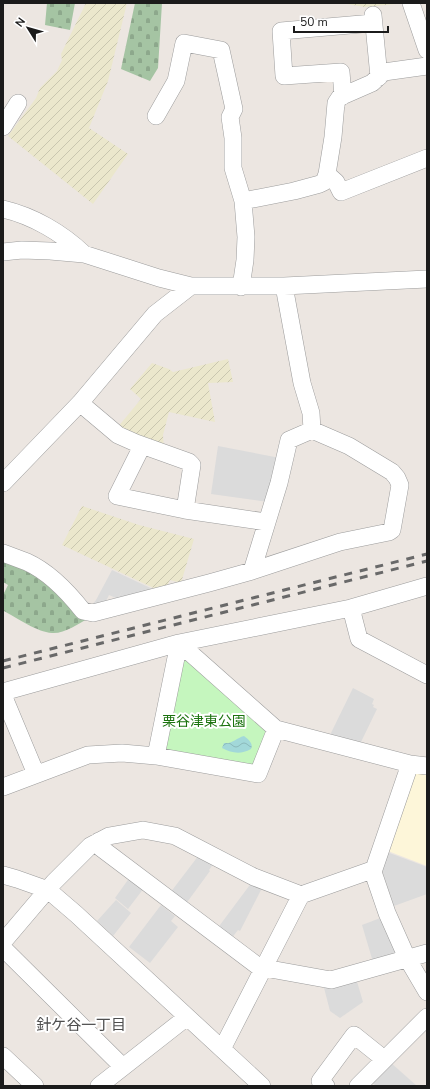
<svg xmlns="http://www.w3.org/2000/svg" width="430" height="1089" font-family="'Nunito Sans','Noto Sans JP',sans-serif">
	<style>
		.education { fill: #fdf6d9 }
		.farmland { fill: url(#farmland-furrows) }
		.cemetery { fill: url(#cemetery-stones) }
		.park { fill: #c5f6be }
		.parking { fill: #dbdbdb }
		.water { fill: url(#water-waves) }
		.lines { fill: none; stroke-linecap: round; stroke-linejoin: round }
		.minor-casing { stroke: #9c9c9c; stroke-width: 18 }
		.minor { stroke: #fff; stroke-width: 17 }
		.rail { stroke: #696969; stroke-width: 3; stroke-dasharray: 8 8; stroke-linecap: butt }
		.labels { text-anchor: middle; dominant-baseline: central; stroke-width: 4; stroke-linejoin: round; paint-order: stroke }
		.park-label { font-size: 14px; fill: #1c730f; stroke: #fff }
		.neighbourhood-label { font-size: 15px; fill: #4e4e4e; stroke: #fff }
	</style>
	<defs>
		<pattern id="farmland-furrows" width="10" height="10" patternUnits="userSpaceOnUse"><rect width="10" height="10" fill="#ebe7cc"/><path d="M-1 1l2-2M0 10L10 0M9 11l2-2" fill="none" stroke="#c9c6af"/></pattern>
		<pattern id="cemetery-stones" width="16" height="16" patternUnits="userSpaceOnUse"><rect width="16" height="16" fill="#a5c4a3"/><path d="M2 7V4a2 2 0 0 1 4 0v3zM10 15v-3a2 2 0 0 1 4 0v3z" fill="#8da88c"/></pattern>
		<pattern id="water-waves" width="16" height="10" patternUnits="userSpaceOnUse"><rect width="16" height="10" fill="#a2d8d9"/><path d="M0 5q4-4 8 0t8 0" fill="none" stroke="#8bb9ba"/></pattern>
	</defs>
	<rect width="100%" height="100%" fill="#ece6e1"/>
	<!-- education -->
	<path class="education" d="M415,772L427,775V866L388,851Z"/>
	<!-- farmland -->
	<path class="farmland" d="M86,3H127L108,81L89,128L128,154L93,204L8,136L36,98L40,88L57,71L62,60L61,54Z
		M341,3H396V4L365,7Z
		M228,359L233,382L208,383L215,422L169,412L163,435L164,448L117,428L141,399L130,389L152,363L169,369L173,372Z
		M82,506L139,525L194,539L181,583L170,580L165,590L160,591L62,545Z"/>
	<!-- cemetery -->
	<path class="cemetery" d="M47,3H75L70,30L45,25Z
		M135,3H162L158,68L150,81L121,69Z
		M3,557L33,570L89,618C78,624 64,634 52,633C37,632 17,618 4,611L3,595L8,585L3,582Z"/>
	<!-- park -->
	<path class="park" d="M183,655L266,730L255,763L250,765L165,750Z"/>
	<!-- parking -->
	<path class="parking" d="M218,446L280,458L268,502L211,494Z
		M112,570L159,592L117,602L123,589L118,599L109,595L103,607L93,609L85,600L92,605L96,600Z
		M353,688L374,699L372,704L374,705L373,707L377,709L361,742L330,735Z
		M387,852L427,867V894L394,906L382,871Z
		M199,855L214,863L209,870L210,871L185,905L170,893Z
		M130,877L144,888L128,909L115,898Z
		M252,882L262,888L240,931L238,930L231,939L217,929Z
		M116,900L131,913L113,936L97,921Z
		M161,905L175,916L171,921L178,927L150,963L129,947Z
		M383,917L396,951L394,955L373,962L362,925Z
		M356,978L363,1002L340,1018L330,1011L323,984Z
		M390,1062L417,1086H376L371,1081Z"/>
	<!-- water -->
	<path class="water" d="M244,736C248,739 254,744 251,749C240,755 232,753 222,748L224,743C233,744 236,738 244,736Z"/>
	<g class="lines">
		<!-- minor casing -->
		<g class="minor-casing">
			<path id="minor" d="M411,3L427,50
				M373,15L379,77
				M343,96L341,72L284,76L281,31L373,23
				M156,116L176,81L184,43L221,50L234,109L230,117L233,138V168L243,201L246,237L245,260L241,287
				M3,127L18,103
				M327,174L336,182L341,192L427,158
				M243,201L294,191L320,184L324,182L327,174L333,137L336,103L340,97L372,83L384,72L427,66
				M3,209C33,216 62,233 84,254
				M3,252L22,250L50,251L84,254L159,278L191,286H284L427,279
				M80,403L118,435L136,443L189,462L192,465L185,510
				M142,446L117,496L185,510L266,522
				M3,483L80,403L155,314L191,286
				M3,553C11,556 19,559 27,562C49,572 68,592 83,611L93,613L209,583L252,571L340,542L389,532L392,530L400,485L397,478L392,472L349,446L312,430L311,413L302,383L284,286
				M252,571L279,483L289,440L312,430
				M351,608L359,639L427,675
				M179,643L276,729L410,764L427,766
				M3,692L179,643L351,608L427,586
				M3,695L36,774
				M156,756L179,643
				M410,764L373,872L387,913L407,958L427,992
				M3,787L88,755L122,753L156,756L258,774L276,729
				M99,841L101,848L259,967L331,980L427,953
				M3,875L17,879L48,890L76,914L262,1086
				M3,942L54,882L90,846L109,836L143,830L175,836L254,877L301,895L369,871L373,872
				M3,948L123,1067
				M222,1049L301,895
				M3,1056L35,1086
				M99,1086L187,1017
				M326,1086L320,1081L354,1035L384,1059
				M358,1086L427,1017"/>
		</g>
		<!-- minor -->
		<use href="#minor" class="minor"/>
		<!-- rail -->
		<path class="rail" d="M3,661L427,554
			M3,668L427,561"/>
	</g>
	<g class="labels">
		<!-- park labels -->
		<g class="park-label">
			<text x="204" y="721">栗谷津東公園</text>
		</g>
		<!-- neighbourhood labels -->
		<g class="neighbourhood-label">
			<text x="81" y="1025">針ケ谷一丁目</text>
		</g>
	</g>
	<!-- border -->
	<rect width="430" height="1089" fill="none" stroke="#1b1b1b" stroke-width="8"/>
	<!-- north arrow -->
	<g transform="translate(28 28) rotate(307)" stroke="#ffffff" stroke-width="3" paint-order="stroke">
	<path d="M0-3L7 15L0 10L-7 15Z" fill="#1b1b1b"/>
	<text y="-6" font-size="11" font-weight="bold" text-anchor="middle" fill="#1b1b1b">N</text>
	</g>
	<!-- scale -->
	<path d="M294 26v6h94v-6" fill="none" stroke="#1b1b1b" stroke-width="2"/>
	<text x="300" y="26" font-size="12" fill="#1b1b1b" stroke="#ffffff" stroke-width="3" paint-order="stroke">50 m</text>
</svg>
